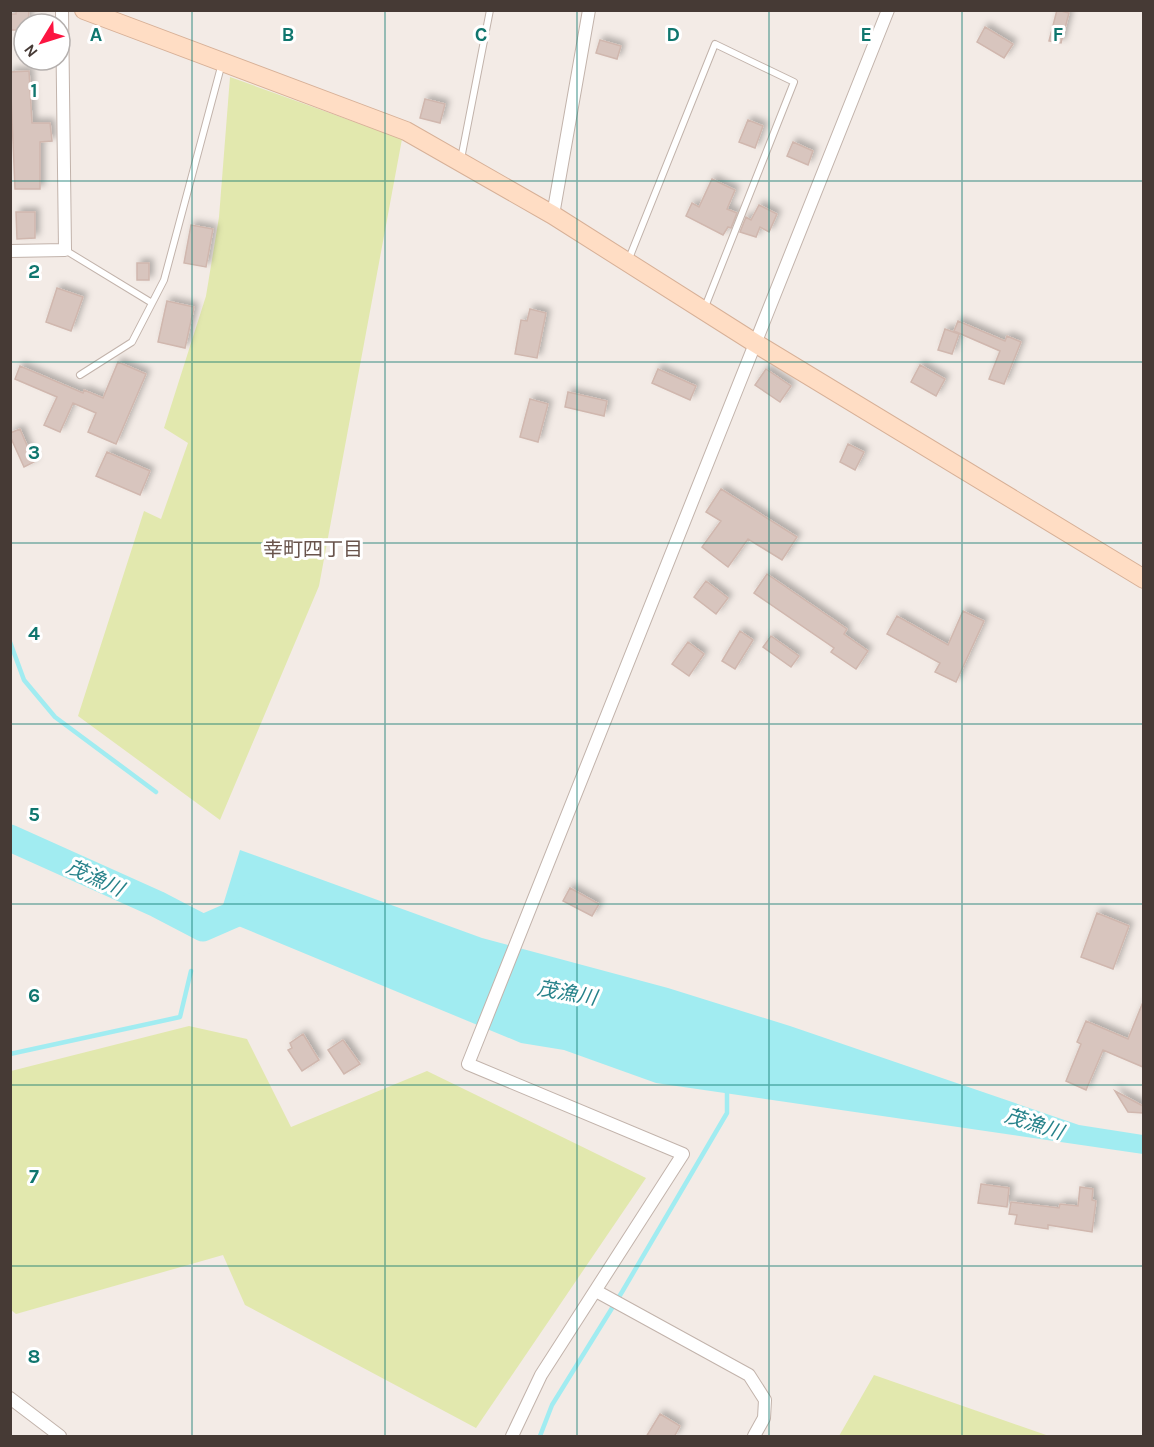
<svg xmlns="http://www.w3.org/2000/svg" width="1154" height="1447" font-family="Karla,'Noto Sans JP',sans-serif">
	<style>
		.green { fill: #e2e8ae }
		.water { fill: #a1ecf1 }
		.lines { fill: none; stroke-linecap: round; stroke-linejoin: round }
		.stream { stroke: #a1ecf1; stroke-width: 4.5 }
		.river { stroke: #a1ecf1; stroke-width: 27 }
		.building { fill: #d8c5be; stroke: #d0b7ae; stroke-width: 1.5; filter: url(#shadow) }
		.lane-casing { stroke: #c2b3ab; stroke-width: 8 }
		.street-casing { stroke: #c2b3ab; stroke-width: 14 }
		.secondary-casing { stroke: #d7b097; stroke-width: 20 }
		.lane { stroke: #fff; stroke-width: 6 }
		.street { stroke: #fff; stroke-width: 12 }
		.secondary { stroke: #ffddc4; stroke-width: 18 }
		.grid { fill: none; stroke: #0f766e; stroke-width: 1.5; stroke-opacity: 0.55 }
		.labels { text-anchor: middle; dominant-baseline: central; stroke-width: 6; stroke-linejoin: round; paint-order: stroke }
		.neighbourhood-label { font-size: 20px; fill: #69544c; stroke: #fff }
		.water-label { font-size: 20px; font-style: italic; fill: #26828a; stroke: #fff }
		.grid-label { font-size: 20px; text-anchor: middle; font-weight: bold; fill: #0f766e; stroke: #fff; stroke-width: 6; stroke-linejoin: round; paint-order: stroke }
	</style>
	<defs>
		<filter id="shadow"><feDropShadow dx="4" dy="-4" stdDeviation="3" flood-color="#0004"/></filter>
	</defs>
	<rect width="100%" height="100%" fill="#f3ebe6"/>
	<!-- green -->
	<path class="green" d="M230,77L402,139L319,586L220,820L78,716L144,511L161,519L188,443L164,428L206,296L219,217Z
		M189,1026L247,1039L291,1127L427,1071L646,1178L476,1428L245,1305L223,1255L16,1314L11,1310V1071Z
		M874,1375L1049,1436H839Z"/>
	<!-- water -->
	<path class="water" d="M240,850L482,938L668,988L790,1026L1079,1125L1143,1135V1154L656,1083L564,1050L521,1043L219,918Z"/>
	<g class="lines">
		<!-- stream -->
		<path class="stream" d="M10,642L24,680L55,717L156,792
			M10,1054L180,1017L191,971
			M540,1436L552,1405L622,1292L727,1113V1088"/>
		<!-- river -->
		<path class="river" d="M10,838L157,904L203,928L253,906"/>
	</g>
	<!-- building -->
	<path class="building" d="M16,10H29L28,24H24V30H10V14H16Z
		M1057,10L1069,13L1061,43L1049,41Z
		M985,27L1013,44L1004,58L977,42Z
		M600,40L621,46L617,59L596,53Z
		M29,71L32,123H50L52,141L40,142V189H15L10,72Z
		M425,99L445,104L440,123L420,118Z
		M748,120L763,126L755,148L739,142Z
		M793,142L813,151L808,165L787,156Z
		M712,179L735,190L727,209L737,213L731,228L728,227L723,235L686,216L692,203L699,207Z
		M759,205L777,214L769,232L760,227L756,237L740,232L746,217L751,220Z
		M16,212H35V238L17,239Z
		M191,225L213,229L206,267L184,263Z
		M137,263H149V280H137Z
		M57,288L83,297L71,331L46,322Z
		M167,301L194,307L185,348L158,342Z
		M530,309L546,313L537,358L515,354L521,320L527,321Z
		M958,321L1005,341L1007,336L1021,342L1004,384L989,379L1000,351L954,331Z
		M945,329L959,334L952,354L938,350Z
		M118,362L146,374L116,444L88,432L96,413L73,403L60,432L44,425L57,397L15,379L20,366L83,393L84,390L103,398Z
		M920,365L945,379L936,396L911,382Z
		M658,369L696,386L690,400L652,383Z
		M766,369L791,386L780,402L755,385Z
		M568,392L607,401L604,416L565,407Z
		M530,399L548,404L538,442L520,437Z
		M20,429L34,462L24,467L10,436V433Z
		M848,444L864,452L855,470L840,462Z
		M107,452L150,471L140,495L96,476Z
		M721,489L797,537L782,560L748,539L728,567L702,547L721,521L706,512Z
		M767,574L847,629L844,634L868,651L856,669L831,652L834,648L754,593Z
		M706,581L728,598L716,614L694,597Z
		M963,611L984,621L956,682L935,672L940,663L887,634L897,616L948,645Z
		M740,631L753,640L735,669L722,661Z
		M771,636L799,656L791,667L763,647Z
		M688,642L704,654L689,676L672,664Z
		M570,888L599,904L592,916L563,901Z
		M1097,913L1129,926L1113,969L1081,957Z
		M1143,1002V1067L1103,1050L1086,1090L1066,1081L1081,1044L1077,1042L1086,1021L1128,1039Z
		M303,1034L319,1060L302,1071L288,1050L292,1048L290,1043Z
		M343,1040L360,1064L344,1074L328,1050Z
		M1115,1091L1143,1106V1113L1128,1112Z
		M981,1184L1009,1188L1007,1207L978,1203Z
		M1080,1187L1093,1189L1092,1200L1096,1201L1092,1232L1048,1225V1229L1015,1224L1017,1215L1009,1214L1011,1202L1059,1208L1060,1204L1078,1206Z
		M660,1414L680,1426L674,1437H646Z"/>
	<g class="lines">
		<!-- lane casing -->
		<g class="lane-casing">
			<path id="lane" d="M461,159L490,10
				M65,250L152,303
				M628,261L715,44L794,82L705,307
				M80,375L132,342L164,280L222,63"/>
		</g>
		<!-- street casing -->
		<g class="street-casing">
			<path id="street" d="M553,215L589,10
				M10,251L65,250L62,10
				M596,1291L749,1375L765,1400L764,1418L754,1436
				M10,1398L60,1436
				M512,1436L541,1375L683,1154L468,1064L888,10"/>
		</g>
		<!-- secondary casing -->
		<g class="secondary-casing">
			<path id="secondary" d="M84,10L406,131L553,215L755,343L1144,579"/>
		</g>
		<!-- lane -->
		<use href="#lane" class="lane"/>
		<!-- street -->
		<use href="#street" class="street"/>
		<!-- secondary -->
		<use href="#secondary" class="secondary"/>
	</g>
	<!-- grid -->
	<path class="grid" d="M192,10V1436M385,10V1436M577,10V1436M769,10V1436M962,10V1436M10,181H1144M10,362H1144M10,543H1144M10,724H1144M10,904H1144M10,1085H1144M10,1266H1144"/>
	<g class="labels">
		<!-- neighbourhood labels -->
		<g class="neighbourhood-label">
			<text x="313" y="549">幸町四丁目</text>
		</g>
		<!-- water labels -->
		<g class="water-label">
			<text transform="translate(95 878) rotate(25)">茂漁川</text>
			<text transform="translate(567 993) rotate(10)">茂漁川</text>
			<text transform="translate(1034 1124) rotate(18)">茂漁川</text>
		</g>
	</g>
	<g class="grid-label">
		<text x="96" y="41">A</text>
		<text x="288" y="41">B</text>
		<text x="481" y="41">C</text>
		<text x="673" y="41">D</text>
		<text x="866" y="41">E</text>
		<text x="1058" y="41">F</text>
		<text x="34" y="97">1</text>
		<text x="34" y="278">2</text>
		<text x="34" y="459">3</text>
		<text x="34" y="640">4</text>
		<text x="34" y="821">5</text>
		<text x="34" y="1002">6</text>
		<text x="34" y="1183">7</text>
		<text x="34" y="1363">8</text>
	</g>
	<!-- border -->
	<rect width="1154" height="1447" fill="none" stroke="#463a35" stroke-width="24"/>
	<!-- north arrow -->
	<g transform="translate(42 42) rotate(232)"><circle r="28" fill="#ffffff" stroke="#b5b0ae" stroke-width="1.5"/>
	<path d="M0-4.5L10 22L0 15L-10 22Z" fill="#fc1541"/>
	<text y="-9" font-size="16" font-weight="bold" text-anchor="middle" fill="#463a35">N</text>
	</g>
</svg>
